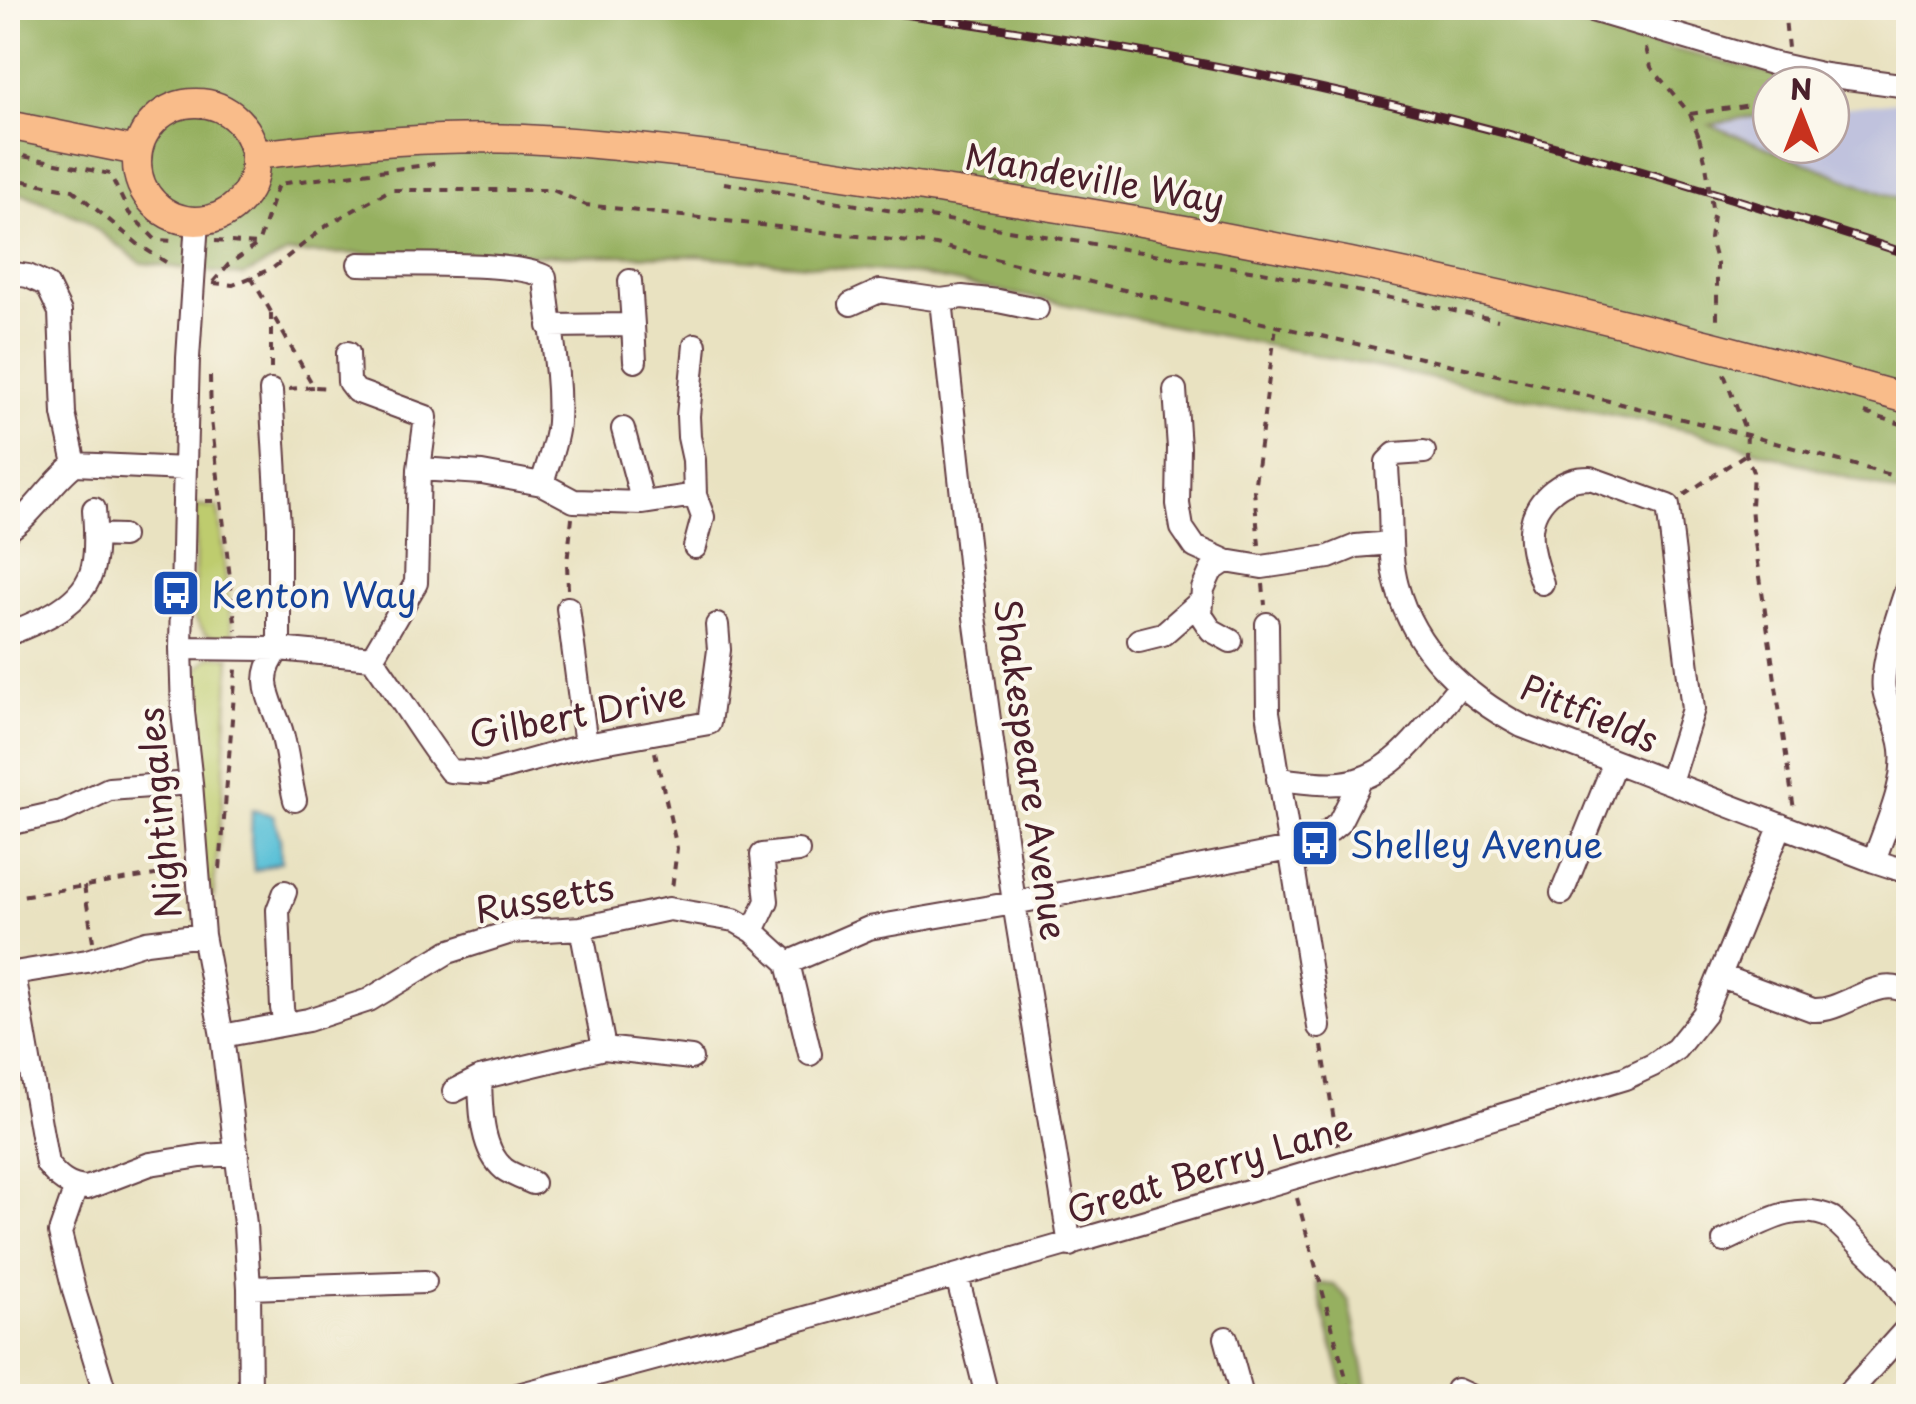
<svg xmlns="http://www.w3.org/2000/svg" width="1916" height="1404" font-family="'Playpen Sans',sans-serif">
	<style>
		.industrial { fill: #c0c2dd }
		.green { fill: #becc6e; stroke: #84764c; stroke-width: 2.5 }
		.forest { fill: #96b061; stroke: #706846; stroke-width: 2.5 }
		.water { fill: #59c0d7; stroke: #527081; stroke-width: 2.5 }
		.lines { fill: none; stroke-linecap: round; stroke-linejoin: round }
		.minor-casing { stroke: #623c42; stroke-width: 26 }
		.major-casing { stroke: #623c42; stroke-width: 31 }
		.path { stroke: #623c42; stroke-width: 4; stroke-dasharray: 8 8; stroke-linecap: butt }
		.minor { stroke: #fff; stroke-width: 22 }
		.major { stroke: #f9bc8a; stroke-width: 28 }
		.rail-casing { stroke: #4a1f2b; stroke-width: 9 }
		.rail { stroke: #fbf7ec; stroke-width: 5; stroke-dasharray: 15; stroke-linecap: butt }
		.path-bridge { stroke: #623c42; stroke-width: 4; stroke-dasharray: 8 8; stroke-linecap: butt }
		.labels { text-anchor: middle; dominant-baseline: central; stroke-width: 8; stroke-linejoin: round; paint-order: stroke }
		.street-label { font-size: 35px; fill: #4a1f2b; stroke: #fbf7ec }
		.transit-label { font-size: 35px; fill: #164399; stroke: #fbf7ec; text-anchor: start }
	</style>
	<rect width="100%" height="100%" fill="#fbf7ec"/>
	<filter id="ink" filterUnits="userSpaceOnUse"><feTurbulence type="fractalNoise" baseFrequency=".01" numOctaves="2"/><feDisplacementMap in="SourceGraphic" scale="20" xChannelSelector="R" yChannelSelector="G"/><feConvolveMatrix kernelMatrix="1 2 1 2 8 2 1 2 1" color-interpolation-filters="sRGB"/></filter>
	<filter id="wash" filterUnits="userSpaceOnUse"><feTurbulence type="fractalNoise" baseFrequency=".0048" numOctaves="4" result="noise"/><feDisplacementMap in="SourceGraphic" scale="40" xChannelSelector="R" yChannelSelector="G"/><feGaussianBlur stdDeviation="2.25" result="paint"/><feColorMatrix in="noise" values="0 0 0 0 0 0 0 0 0 0 0 0 0 0 0 0 0 1.4 0 .05"/><feComposite in="paint" operator="in"/></filter>
	<g filter="url(#wash)">
		<rect width="100%" height="100%" fill="#e9e2c1"/>
		<!-- industrial -->
		<path class="industrial" d="M1908,101V204L1708,125L1771,115V145H1831V109Z"/>
		<!-- green -->
		<path class="green" d="M196,506L218,508L233,639L215,637L205,633L194,617Z
			M211,656L230,657L222,805L213,897L206,894L200,864L193,679L197,669Z"/>
		<!-- forest -->
		<path class="forest" d="M8,8H1508L1817,85H1771V115L1741,118L1710,125L1908,203V496L1695,432L916,274L700,256L288,253L243,276L141,263L83,219L27,195L8,192Z
			M1316,1283L1334,1285L1349,1301L1369,1396H1344L1340,1374Z"/>
		<!-- water -->
		<path class="water" d="M252,810L273,815L280,838L281,862L254,871L251,842Z"/>
	</g>
	<g filter="url(#ink)">
		<g class="lines">
			<!-- minor casing -->
			<g class="minor-casing">
				<path id="minor" d="M1585,8L1771,63L1825,75L1908,86
					M197,221L188,358L184,501L181,648L183,712L191,783L203,935L222,1036L245,1224L249,1288L250,1396
					M359,264C395,265 521,261 545,277C549,325 561,373 558,422C557,442 547,465 542,484
					M8,273L28,276L47,285L60,312L64,414L75,464
					M630,281L633,325
					M941,300L975,617L1014,903L1070,1245
					M851,304L880,291L941,300L962,297L998,301L1037,309
					M549,326L633,325L635,361
					M695,345L688,416L689,437L694,460L695,495L703,517L695,547
					M348,353L349,382L356,391L426,417L419,469L416,583L372,658
					M1175,390L1179,448L1178,504L1182,528L1195,547L1226,561L1262,567L1329,557L1356,546L1391,543
					M271,391L279,527V649C254,680 271,698 281,730C288,752 289,777 295,800
					M623,429L643,503
					M1424,452L1395,454L1387,462C1387,477 1389,493 1390,508C1391,534 1390,561 1397,586C1414,650 1465,696 1522,726L1874,861L1908,872
					M419,469L482,473L542,484L574,501L643,503L695,495
					M8,530C35,513 50,483 75,464L185,469
					M95,535L122,536
					M1226,561L1211,571L1203,589L1201,615L1211,630L1231,641
					M1542,583C1529,548 1521,516 1554,490C1566,481 1575,478 1590,478L1668,506L1693,709L1670,782
					M568,608L586,745
					M1267,624L1268,712L1319,1027
					M8,634C39,622 86,604 93,566C97,548 95,527 94,509
					M1139,640L1163,634L1202,600
					M181,648L279,649L372,658C399,695 422,735 450,771L486,773L586,745L709,723L719,650L717,625
					M1278,779C1298,781 1321,785 1341,783C1395,778 1428,723 1460,685
					M8,824L61,812L109,789L191,783
					M1874,861C1885,827 1906,786 1902,749C1900,728 1888,710 1884,690C1880,665 1900,609 1908,585
					M285,892L278,910L282,1008L285,1024
					M1562,893L1615,762
					M581,928L604,1048
					M753,931L767,901L762,855L798,851
					M788,963L869,928L1014,903L1289,849L1320,839L1339,823L1361,779
					M8,974L87,961L146,942L203,935
					M14,974L47,1164C58,1178 68,1187 87,1188L150,1164L201,1156L237,1154
					M1721,976L1813,1010C1845,1012 1879,973 1908,993
					M222,1036L308,1020L369,1000L448,952L511,932L581,928L669,909L734,920L753,931L788,963L810,1054
					M480,1078C481,1107 480,1149 504,1169C512,1175 524,1179 533,1183
					M454,1091L480,1078L604,1048L691,1058
					M76,1187L60,1233L75,1294L106,1396
					M1724,1241C1758,1226 1794,1199 1832,1218L1886,1270L1908,1303
					M957,1276L987,1396
					M249,1288L425,1282
					M1226,1338L1242,1396
					M514,1396C887,1299 1256,1190 1625,1078L1653,1065L1676,1049L1704,1014L1781,825
					M1455,1396L1457,1390L1470,1396
					M1846,1396L1908,1327"/>
			</g>
			<!-- major casing -->
			<g class="major-casing">
				<path id="major" d="M137 162a59 59 0 1 1 118 0a59 59 0 1 1-118 0Z
					M8,125L137,151
					M255,155C350,144 445,134 541,140C676,148 810,170 943,190C1269,238 1592,309 1908,399"/>
			</g>
			<!-- path -->
			<path class="path" d="M1784,8L1788,48
				M1646,48L1651,67L1690,114L1699,137
				M1690,114L1771,102
				M8,153L110,174L129,213L156,240L176,241
				M8,178L73,190L139,245L172,266
				M724,183L1274,274L1498,320
				M1713,216L1710,239L1717,264V325
				M215,241L258,244L278,184L441,163
				M251,277L314,387L331,388
				M213,282L228,265L255,246
				M213,283L233,285L273,268L329,224L390,190H553L586,205L936,245L1258,322L1560,389L1747,435L1908,480
				M271,313V374
				M1724,374L1747,435L1746,454L1753,472L1751,506L1753,529L1794,810
				M210,376L211,420L221,501
				M289,389L314,387
				M1865,413L1908,426
				M1684,495L1746,454
				M206,501H221L236,630
				M1259,545L1254,490L1276,326
				M1263,584L1265,605
				M568,589L567,563L572,518
				M655,752L677,848L672,889
				M220,869L236,669
				M84,886L93,941
				M8,898L181,871
				M1322,1046L1338,1145
				M1297,1198L1351,1396
				M8,1376L14,1396"/>
			<!-- minor -->
			<use href="#minor" class="minor"/>
			<!-- major -->
			<use href="#major" class="major"/>
			<!-- rail casing -->
			<g class="rail-casing">
				<path id="rail" d="M858,8C1027,30 1197,59 1364,98C1548,141 1729,196 1908,254"/>
			</g>
			<!-- rail -->
			<use href="#rail" class="rail"/>
			<!-- path-bridge -->
			<path class="path-bridge" d="M1699,137L1706,164L1713,216"/>
		</g>
	</g>
	<!-- icons -->
	<defs>
		<g id="bus-square" transform="scale(2.5)"><rect x="-9" y="-9" width="18" height="18" rx="4" fill="#1a4fb4" stroke="#fbf7ec"/><path d="M-5-6H5V4H4V6H2V4H-2V6H-4V4H-5ZM-3.5-4V0h7V-4ZM-3.5 1.2v1.5H-2V1.2ZM2 1.2v1.5H3.5V1.2Z" fill="#fff"/></g>
	</defs>
	<g fill-rule="evenodd">
		<use href="#bus-square" x="176" y="593"/>
		<use href="#bus-square" x="1315" y="843"/>
	</g>
	<g class="labels">
		<!-- street labels -->
		<g class="street-label">
			<text transform="translate(1095 177) rotate(10)">Mandeville Way</text>
			<text transform="translate(1590 712) rotate(23)">Pittfields</text>
			<text transform="translate(577 713) rotate(-11)">Gilbert Drive</text>
			<text transform="translate(1032 769) rotate(82)">Shakespeare Avenue</text>
			<text transform="translate(158 813) rotate(-95)">Nightingales</text>
			<text transform="translate(544 897) rotate(-10)">Russetts</text>
			<text transform="translate(1209 1167) rotate(-17)">Great Berry Lane</text>
		</g>
		<!-- transit labels -->
		<g class="transit-label">
			<text x="211" y="593">Kenton Way</text>
			<text x="1350" y="843">Shelley Avenue</text>
		</g>
	</g>
	<!-- margin -->
	<rect width="1916" height="1404" fill="none" stroke="#fbf7ec" stroke-width="40"/>
	<!-- north arrow -->
	<g transform="translate(1801 115)"><circle r="48" fill="#fbf7ec" stroke="#b4a19f" stroke-width="2.5"/>
	<path d="M0-8L18 38L0 25L-18 38Z" fill="#c8321e"/>
	<text y="-15" font-size="28" font-weight="bold" text-anchor="middle" fill="#4a1f2b">N</text>
	</g>
</svg>
